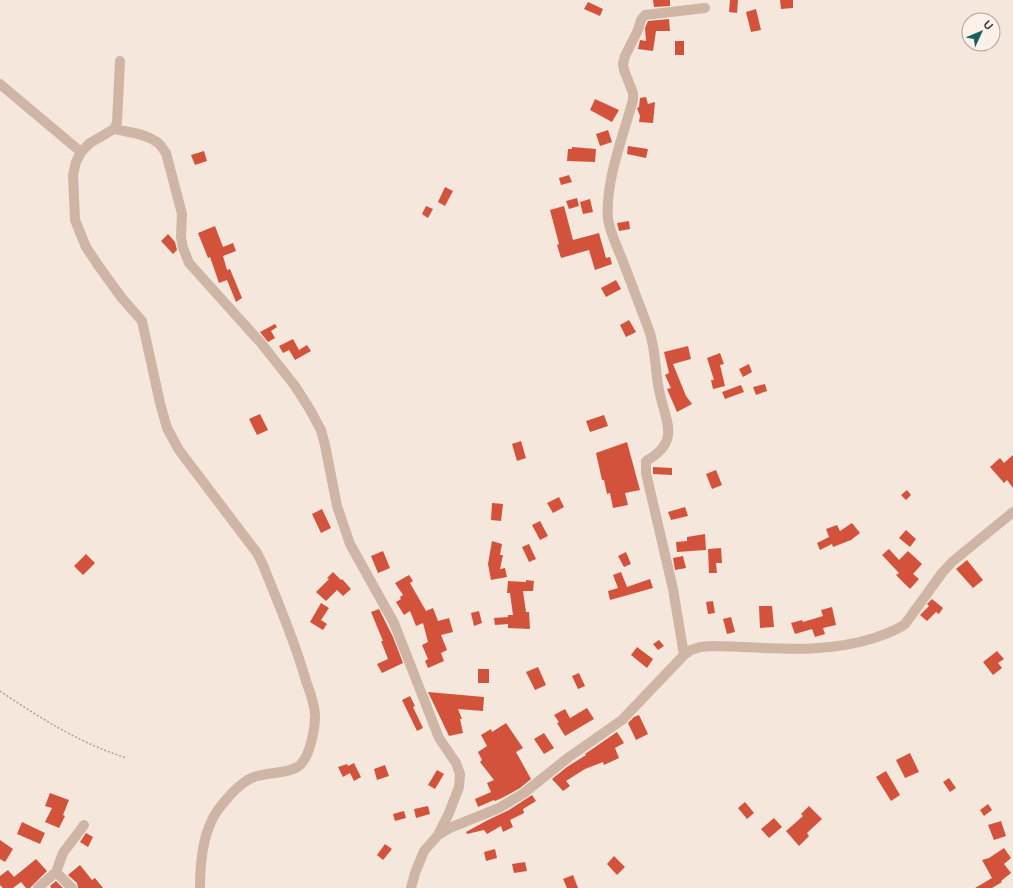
<svg xmlns="http://www.w3.org/2000/svg" width="1013" height="888" font-family="Lato,sans-serif">
	<style>
		.building { fill: #d3523b }
		.lines { fill: none; stroke-linecap: round; stroke-linejoin: round }
		.path { stroke: #ba9e90; stroke-width: 1.5; stroke-dasharray: 2 2; stroke-linecap: butt }
		.minor { stroke: #ceb5a6; stroke-width: 10 }
	</style>
	<rect width="100%" height="100%" fill="#f5e7dc"/>
	<!-- building -->
	<path class="building" d="M653,0H670V6L654,7Z
		M730,0H738L737,13L729,12Z
		M780,0H793V8L781,9Z
		M588,2L603,9L600,16L584,9Z
		M756,9L761,30L751,32L746,12Z
		M669,19L670,31H656L653,51L638,49L640,40L646,41L645,28L648,21Z
		M675,41H684V55H675Z
		M646,97L648,104L655,102L653,123L639,122L640,116L637,108L639,107L640,98Z
		M595,99L619,110L612,122L590,110Z
		M608,130L612,142L600,146L596,134Z
		M628,146L648,149L646,158L627,154Z
		M572,147L596,149L595,162L567,161L568,149H572Z
		M204,151L207,161L195,165L191,155Z
		M569,175L572,182L561,185L559,178Z
		M445,187L453,191L445,206L438,202Z
		M577,198L579,206L569,209L566,201Z
		M590,199L593,212L583,214L580,202Z
		M426,206L433,209L428,218L422,214Z
		M564,206L573,240L599,233L606,258L610,257L612,264L595,270L589,250L561,258L557,245L559,244L550,210Z
		M629,221L630,229L619,231L617,223Z
		M215,226L223,247L233,243L236,251L223,256L227,270L230,269L242,298L236,302L227,280L219,283L210,257L208,258L198,233Z
		M168,234L175,242L177,250L173,254L161,241Z
		M616,280L621,289L606,297L601,288Z
		M629,320L636,332L626,337L620,325Z
		M275,324L277,327L271,331L275,338L268,342L260,332Z
		M293,339L299,350L307,345L311,351L295,360L289,350L283,353L279,346Z
		M688,346L691,359L673,364L686,396L692,404L677,412L667,389L671,388L665,375L669,373L664,352Z
		M720,353L724,364L720,365L725,386L713,389L711,380H714L707,358Z
		M749,364L752,372L743,377L739,369Z
		M765,384L767,391L756,395L753,387Z
		M741,385L744,392L725,399L722,392Z
		M260,414L268,430L257,435L249,419Z
		M604,415L608,426L590,432L586,421Z
		M521,441L526,458L517,461L512,444Z
		M627,442L640,490L625,493L628,505L613,508L610,493L607,494L604,480H602L596,453Z
		M1013,455V488L1007,480L1004,483L990,467L1000,458L1004,463Z
		M653,467L672,468V475L653,474Z
		M716,470L722,485L712,489L706,474Z
		M907,490L911,495L906,500L901,495Z
		M559,497L564,507L553,513L547,503Z
		M492,503L503,504L501,521L491,520Z
		M685,507L688,516L671,520L668,512Z
		M322,509L331,528L321,533L312,514Z
		M540,521L548,536L540,540L532,525Z
		M852,523L860,533L851,540L833,547L832,544L820,550L817,543L829,537L826,529L837,525L840,531Z
		M906,530L916,539L910,547L899,538Z
		M705,534L706,550L677,552L676,542L687,541V537Z
		M492,541L502,544L500,555H503L500,569L505,568L507,577L491,580L488,564Z
		M529,544L536,559L529,562L522,547Z
		M721,548L722,563H716L717,573H709L708,549Z
		M889,549L899,560L908,551L922,564L913,574L919,579L910,589L896,575L899,573L882,555Z
		M383,551L390,568L378,573L371,556Z
		M626,552L631,564L624,567L618,556Z
		M86,554L95,563L83,575L74,566Z
		M683,556L686,568L675,570L673,558Z
		M967,560L983,580L973,588L956,569Z
		M333,572L341,580L342,579L351,589L343,596L337,590L326,601L316,592L329,579L327,578Z
		M621,572L627,587L650,579L653,588L610,600L608,591L618,588L613,575Z
		M409,575L413,581L410,583L426,611L433,608L438,621L449,618L453,632L441,635L447,650L441,653L444,661L428,668L425,661L428,659L422,645L428,642L423,623L416,626L410,611L404,615L396,602L401,599L400,597L403,595L395,583Z
		M526,580L534,581L533,591H523L526,612H529L530,629L508,628V624L495,625L494,618L508,617V615H513L510,593H507L508,581L526,582Z
		M932,599L943,608L939,614L936,612L927,621L920,615L929,606L927,604Z
		M713,601L715,613L708,614L706,602Z
		M321,603L329,608L321,620L327,624L323,630L310,622Z
		M759,606H772L774,627L760,628Z
		M832,607L836,625L823,628L825,634L815,637L812,629L795,634L791,623L802,620L803,622L823,616L821,610Z
		M379,609L393,637L403,663L382,673L377,664L388,659L381,641H383L371,612Z
		M479,611L482,623L474,626L471,613Z
		M731,617L735,632L727,634L723,619Z
		M659,640L664,646L658,650L653,644Z
		M637,647L653,659L647,668L631,655Z
		M997,651L1004,659L998,663L1002,668L993,675L983,662Z
		M538,667L546,685L535,690L526,672Z
		M478,669H489V683H478Z
		M579,673L585,686L578,689L572,676Z
		M428,692L484,697L483,711L458,709L462,719H460L463,733L449,736Z
		M410,696L415,706L413,707L423,728L417,731L402,700Z
		M587,708L594,719L565,736L557,723L559,722L554,715L565,709L570,718Z
		M639,715L648,734L636,740L628,723L634,717Z
		M506,723L523,748L516,752L531,779L520,788L502,798L495,801L494,800L478,807L475,799L491,792L487,783L494,780L480,762L482,760L478,752L487,746L481,735L491,729L492,732Z
		M617,732L624,743L615,748L619,758L604,765L603,762L585,769L566,781L570,786L563,791L552,779L567,767L586,755L585,754Z
		M544,733L554,748L544,754L534,739Z
		M910,753L919,772L905,778L896,760Z
		M354,763L361,777L354,781L350,773L343,777L338,767L347,764L348,766Z
		M385,765L389,776L377,780L374,769Z
		M437,770L444,774L435,789L428,785Z
		M886,771L900,795L891,801L876,777Z
		M949,778L956,788L950,792L943,782Z
		M50,793L69,800L63,815L65,816L59,828L45,822L52,808L45,806Z
		M532,795L536,801L523,809L524,813L510,820L513,827L503,832L501,826L487,834L484,830L467,834L466,832L488,820L509,810Z
		M745,802L754,813L747,819L738,808Z
		M988,804L992,810L984,816L980,810Z
		M428,806L430,814L416,818L414,809Z
		M809,806L822,819L807,833L809,836L799,846L786,831L803,816L801,814Z
		M404,811L406,818L395,821L393,814Z
		M774,818L782,827L769,838L761,829Z
		M1001,821L1006,836L994,840L988,825Z
		M22,822L45,833L40,844L17,834Z
		M86,833L93,837L88,847L80,842Z
		M0,840L13,849L5,862L0,859Z
		M385,844L392,849L383,860L377,855Z
		M1004,848L1011,858L1004,864L1011,873L1001,881L1002,882L992,888H975L992,878L982,860L989,858Z
		M495,849L497,858L486,861L484,852Z
		M614,856L625,867L617,875L607,864Z
		M36,859L47,871L30,888H26L21,882L13,888H3L0,885V876L8,870L14,877Z
		M525,862L527,871L514,873L512,864Z
		M80,865L92,880L95,878L103,888H78L77,883L68,875Z
		M573,875L578,888H567L563,879Z
		M56,881L63,888H51L50,886Z"/>
	<g class="lines">
		<!-- path -->
		<path class="path" d="M0,691C40,718 81,744 127,758"/>
		<!-- minor -->
		<path class="minor" d="M120,61L117,123L114,129L90,143L81,152L76,162L73,175L75,220L86,247L98,265L121,297L142,321L160,403L167,428L179,450L257,553L263,565C278,603 295,641 306,681C310,692 315,704 315,716C315,729 310,756 300,765C290,774 267,772 254,777C245,780 238,787 232,793C225,801 216,810 212,820C202,840 200,866 200,888
			M0,84L81,152
			M114,129C127,132 144,133 155,141C160,143 163,149 166,153L182,214L181,237L183,248L189,263L261,343L295,386L309,408L321,430L325,445L337,506L350,544L394,623L439,738L456,763L460,774L459,787L449,813L438,835
			M684,655L673,589L646,473V461C682,441 665,421 659,390C655,370 656,350 649,330C640,306 631,283 622,259C617,246 610,233 608,219C605,182 623,136 633,100V93L624,70L623,64L625,56L638,30L641,20L645,15L705,8
			M56,872L72,888
			M38,888L56,872L63,853L84,825
			M411,888L415,873L424,851L438,835L452,827L499,808L524,793L569,757L622,720L684,655L691,650L700,647L713,646C767,647 822,655 874,638C885,634 896,631 905,624L942,573L952,562L1013,512"/>
	</g>
	<!-- north arrow -->
	<g transform="translate(981 32) rotate(46)"><circle r="19" fill="#fcf1e9" stroke="#aea29c"/>
	<path d="M0-3L7 15L0 10L-7 15Z" fill="#18605e"/>
	<text y="-6" font-size="11" font-weight="bold" text-anchor="middle" fill="#3a2c28">U</text>
	</g>
</svg>
